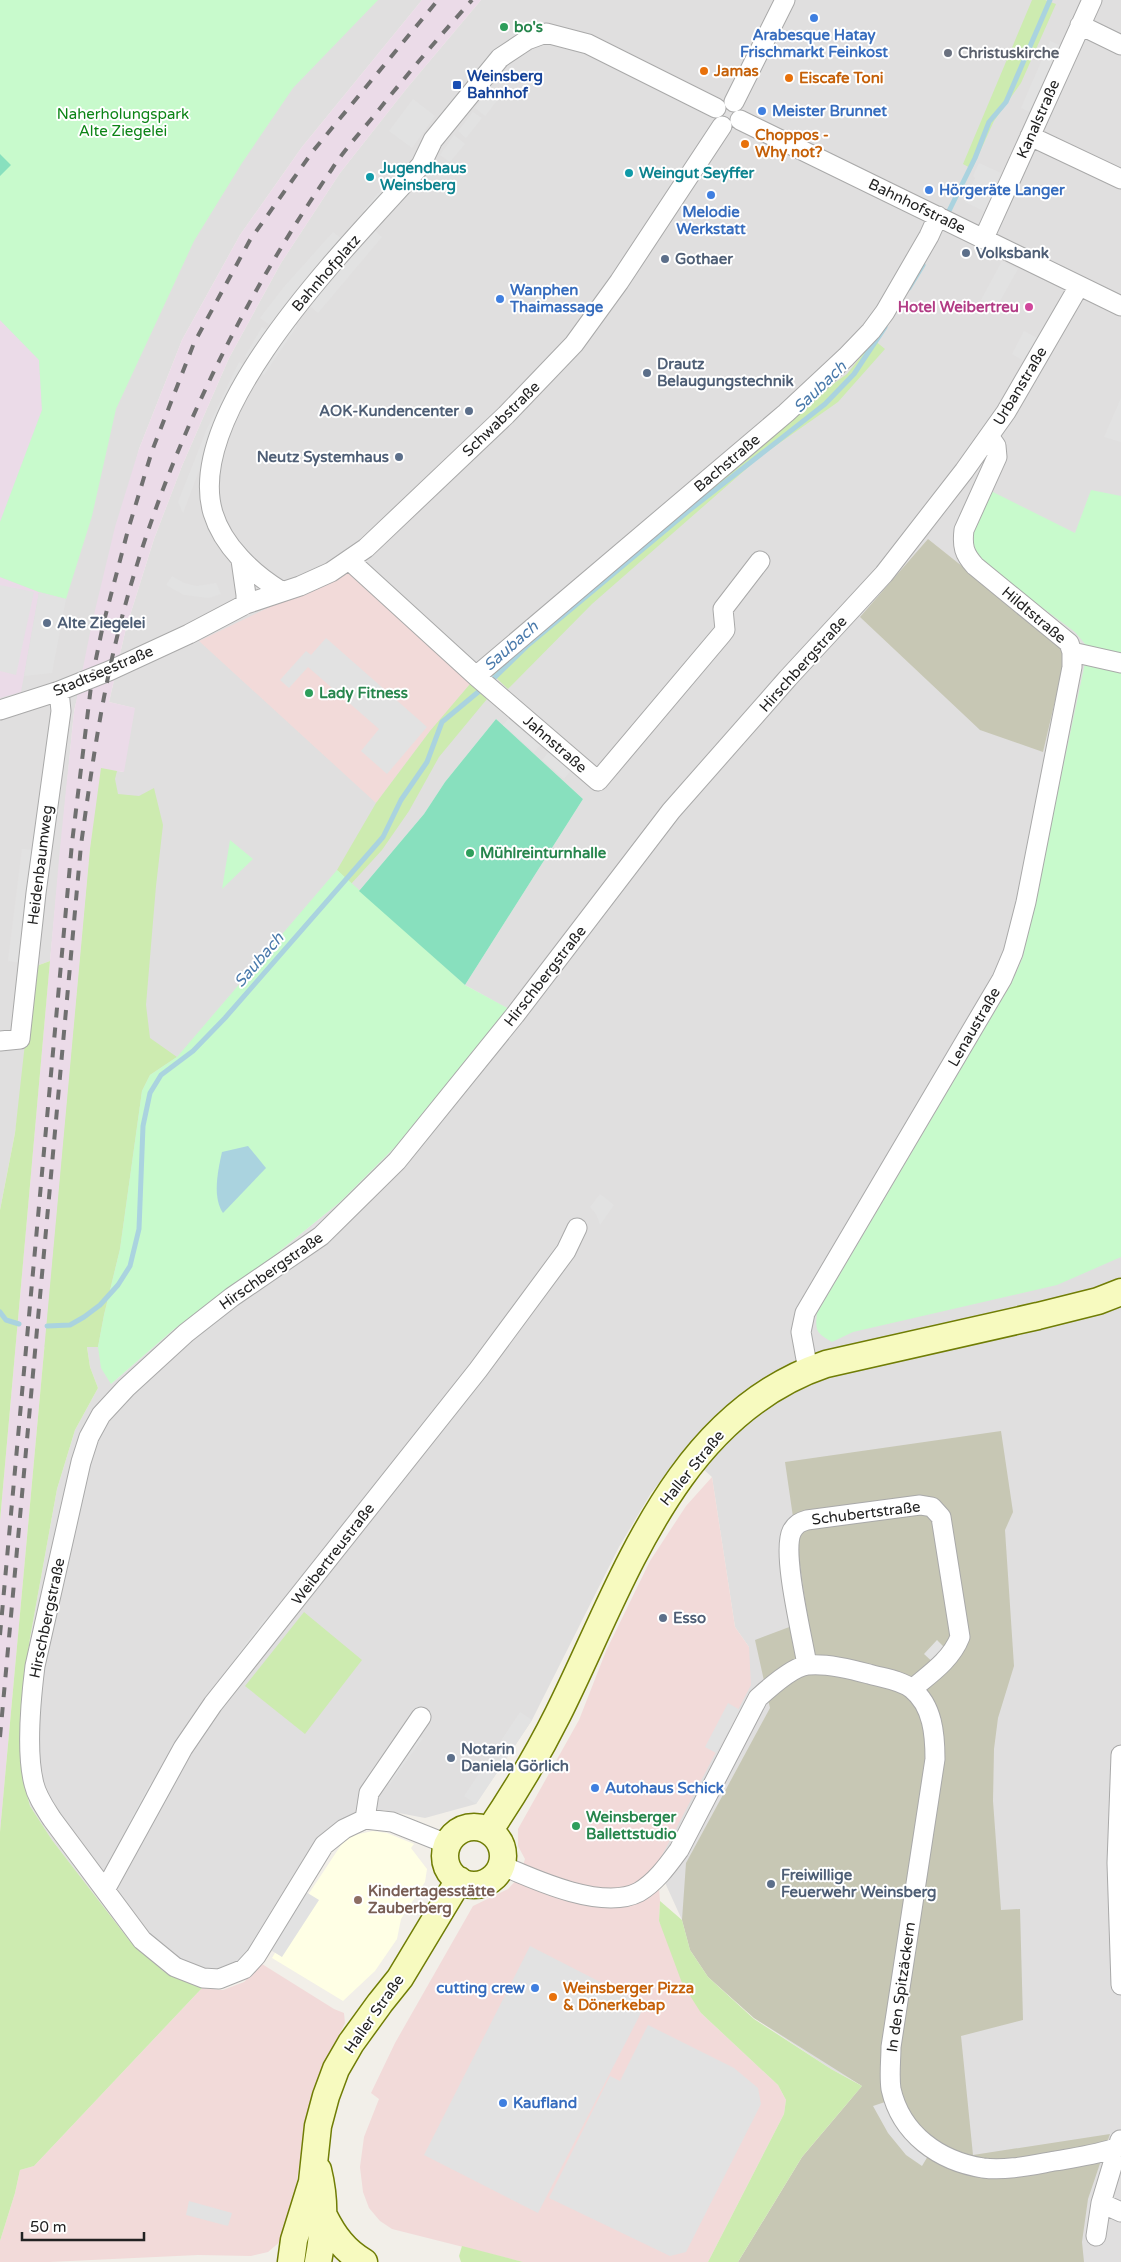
<svg xmlns="http://www.w3.org/2000/svg" width="1121" height="2262" font-family="'Varela Round',sans-serif">
	<style>
		.residential { fill: #e0dfdf; fill-rule: evenodd }
		.commercial { fill: #f2dad9 }
		.industrial { fill: #ebdbe8 }
		.education { fill: #ffffe5 }
		.construction { fill: #c7c7b4 }
		.grass { fill: #cdebb0 }
		.park { fill: #c8facc }
		.pitch { fill: #88e0be }
		.parking { fill: #e2e2e2 }
		.water { fill: #aad3df }
		.lines { fill: none; stroke-linecap: round; stroke-linejoin: round }
		.stream { stroke: #aad3df; stroke-width: 5 }
		.street-casing { stroke: #a9a9a9; stroke-width: 21 }
		.secondary-casing { stroke: #707d05; stroke-width: 29 }
		.street { stroke: #fff; stroke-width: 19 }
		.secondary { stroke: #f7fabf; stroke-width: 26 }
		.rail { stroke: #707070; stroke-width: 4; stroke-dasharray: 10 10; stroke-linecap: butt }
		.shop-dot { fill: #3f7fe0; stroke: #fff; stroke-width: 2 }
		.leisure-dot { fill: #2e9e5b; stroke: #fff; stroke-width: 2 }
		.worship-dot { fill: #6b7280; stroke: #fff; stroke-width: 2 }
		.food-dot { fill: #e8710a; stroke: #fff; stroke-width: 2 }
		.transit-dot { fill: #1a4fb4; stroke: #fff; stroke-width: 2 }
		.culture-dot { fill: #0f9aa8; stroke: #fff; stroke-width: 2 }
		.service-dot { fill: #5c6f8a; stroke: #fff; stroke-width: 2 }
		.hotel-dot { fill: #d1479c; stroke: #fff; stroke-width: 2 }
		.education-dot { fill: #8d6e63; stroke: #fff; stroke-width: 2 }
		.labels { text-anchor: middle; dominant-baseline: central; stroke-width: 4; stroke-linejoin: round; paint-order: stroke }
		.leisure-label { font-size: 15px; font-weight: bold; fill: #27864d; stroke: #fff; text-anchor: start }
		.shop-label { font-size: 15px; font-weight: bold; fill: #366cbe; stroke: #fff; text-anchor: start }
		.worship-label { font-size: 15px; font-weight: bold; fill: #5b616d; stroke: #fff; text-anchor: start }
		.food-label { font-size: 15px; font-weight: bold; fill: #c56008; stroke: #fff; text-anchor: start }
		.transit-label { font-size: 15px; font-weight: bold; fill: #164399; stroke: #fff; text-anchor: start }
		.park-label { font-size: 15px; fill: #0c8416; stroke: #fff }
		.street-label { font-size: 15px; fill: #222; stroke: #fff }
		.culture-label { font-size: 15px; font-weight: bold; fill: #0d838f; stroke: #fff; text-anchor: start }
		.service-label { font-size: 15px; font-weight: bold; fill: #4e5e75; stroke: #fff; text-anchor: start }
		.hotel-label { font-size: 15px; font-weight: bold; fill: #b23c85; stroke: #fff; text-anchor: end }
		.education-label { font-size: 15px; font-weight: bold; fill: #785e54; stroke: #fff; text-anchor: start }
		.water-label { font-size: 16px; font-style: italic; fill: #4a7aab; stroke: #fff }
	</style>
	<rect width="100%" height="100%" fill="#f2efe9"/>
	<!-- residential -->
	<path class="residential" d="M0,0H422L302,147L240,235L182,340L139,449L74,711L50,961L39,965L15,1133L0,1210Z
		M481,0H1121V2262H738L861,2085L831,2069L754,2018L690,1950L682,1920L657,1865L749,1647L735,1627L712,1477L684,1452L651,1493L619,1547L532,1720L476,1804L425,1818L383,1810L342,1820L241,1963L215,1972L163,1971L129,1940L52,1840L30,1806L23,1780L20,1743L22,1697L30,1638L57,1489L75,1430L98,1388L90,1367L87,1347H44L90,849L101,768L123,772L134,708L109,702L126,628L154,539L182,466L229,358L281,263L340,173L407,88ZM496,719L583,799L465,985L510,1010L443,1095L439,1093L398,1144L340,1202L266,1262L173,1330L111,1384L338,871L359,891L424,814L445,782Z"/>
	<!-- commercial -->
	<path class="commercial" d="M348,569L470,684L430,731L376,803L199,641Z
		M712,1477L735,1627L749,1647L751,1685L657,1865L660,1901L659,1921L701,2013L778,2085L786,2100L784,2114L708,2262H523L392,2229L380,2221L369,2208L363,2192L360,2167L364,2137L379,2099L371,2093L395,2043L473,1906L508,1889L519,1877L525,1859L518,1846V1829L579,1720L606,1651L650,1561L686,1506Z
		M262,1964L334,2009L344,2013L345,2023L318,2077L305,2127L292,2213L282,2240L268,2252L251,2256L198,2255L49,2262H0V2241L15,2193L20,2170L34,2166L202,1988L223,1990L244,1982Z"/>
	<!-- industrial -->
	<path class="industrial" d="M422,0H481L407,88L340,173L281,263L229,358L182,466L154,539L126,628L109,702L135,708L124,772L102,769L90,849L0,1832V1521L60,848L74,712L92,623L115,527L139,449L182,340L240,235L302,147Z
		M0,320L39,360L42,410L0,522Z
		M0,577L39,592L21,692L0,698Z"/>
	<!-- education -->
	<path class="education" d="M373,1831L387,1833L414,1844L411,1848L427,1869L425,1882L401,1919L397,1939L375,1971L343,2001L272,1958L293,1922L292,1919L343,1842L354,1835Z"/>
	<!-- construction -->
	<path class="construction" d="M928,539L1067,650L1043,752L980,730L860,617Z
		M1001,1431L1013,1512L1005,1530L1014,1666L998,1718L994,1749L993,1801L1001,1910L1020,1909L1023,2020L961,2036L973,2155L1110,2134L1088,2199L1082,2242L1084,2262H738L802,2157L862,2086L754,2018L708,1977L690,1950L682,1920L686,1863L770,1708L755,1640L808,1620L785,1462Z"/>
	<!-- grass -->
	<path class="grass" d="M1032,0H1045L1056,4L1021,83L994,121L972,169L963,164Z
		M874,340L885,349L838,402L761,456L592,604L508,689L491,673L809,401L847,374Z
		M470,684L487,699L439,757L409,811L382,850L351,884L337,870L376,803L430,731Z
		M101,768L117,771L115,779L118,794L139,796L154,788L163,825L156,886L146,1005L150,1038L177,1057L150,1075L142,1091L120,1249L104,1315L98,1347H87L90,1367L98,1388L75,1430L57,1489L30,1638L22,1697L20,1743L23,1780L30,1806L52,1840L129,1940L163,1971L202,1988L34,2166L20,2170L15,2193L0,2241V1832L90,849Z
		M50,961L0,1521V1210L15,1133L32,980L39,965Z
		M304,1612L362,1660L305,1734L245,1686Z
		M660,1901L682,1920L690,1950L708,1977L754,2019L831,2069L862,2086L802,2157L738,2262H708L784,2114L786,2100L778,2085L701,2013L682,1983L659,1921Z
		M462,2246L523,2262H461L459,2256Z"/>
	<!-- park -->
	<path class="park" d="M0,0H378L293,88L242,163L194,241L116,409L92,516L66,599L39,592L0,577V522L42,410L39,360L0,320Z
		M1091,490L1121,496V1257L1057,1285L853,1332L832,1342C816,1333 815,1331 817,1313L1011,984L1023,957L1085,663V644L1075,632L980,561L973,546L974,526L991,491L1075,533Z
		M230,840L253,859L222,889Z
		M337,870L465,985L511,1010L443,1095L439,1093L398,1144L340,1202L266,1262L173,1330L111,1384L101,1368L98,1347L104,1315L120,1249L142,1091L150,1075L177,1057Z"/>
	<!-- pitch -->
	<path class="pitch" d="M0,154L11,165L0,176Z
		M496,719L583,799L465,985L359,891L424,814L445,782Z"/>
	<!-- parking -->
	<path class="parking" d="M1050,41L1069,49L1039,116L1021,108Z
		M491,89L500,97L485,116L475,108Z
		M413,99L435,116L412,148L389,131Z
		M473,112L482,118L466,138L458,131Z
		M454,135L465,144L450,162L440,155Z
		M404,163L408,166L367,214L363,211Z
		M979,163L1001,173L984,211L965,202L975,178L973,176Z
		M373,229L382,237L318,313L310,306Z
		M333,232L342,239L270,325L260,318L283,288Z
		M1002,261L1018,269L996,308L981,300Z
		M293,323L297,326L264,375L259,373Z
		M262,327L267,330L250,360L245,356Z
		M1024,331L1037,338L1024,361L1012,354Z
		M239,362L245,366L213,433L183,513L178,502L206,431Z
		M1121,398V442L1104,437Z
		M172,576L184,583L197,586L216,583L221,594L209,598L184,595L166,585Z
		M0,585L34,592L16,675L0,671Z
		M39,592L66,599L52,673L24,676Z
		M326,638L427,727L387,774L361,751L379,729L308,667L289,688L280,680L306,651L311,655Z
		M516,710L547,737L534,752L503,725Z
		M556,744L577,763L564,779L542,760Z
		M22,849L36,850L22,963L8,961Z
		M600,1194L614,1205L600,1225L596,1214L590,1207Z
		M325,1216L329,1220L291,1250L288,1246Z
		M266,1617L270,1620L241,1658L237,1655Z
		M937,1640L951,1654L938,1667L924,1654Z
		M728,1703L740,1710L716,1753L705,1747Z
		M520,1712L532,1720L476,1804L464,1796Z
		M412,1737L423,1738L390,1784H379Z
		M150,1783L155,1785L132,1827L128,1825Z
		M306,1892L319,1900L282,1957L269,1949Z
		M530,1946L645,2005L538,2213L424,2155Z
		M648,2025L734,2068L758,2088L761,2104L686,2252L670,2256L549,2198L610,2076L620,2081Z
		M885,2102L928,2156L922,2166L906,2155L888,2133L873,2106Z
		M189,2201L232,2213L228,2226L186,2215Z"/>
	<!-- water -->
	<path class="water" d="M248,1146L266,1168L223,1213C212,1197 218,1170 222,1152Z"/>
	<g class="lines">
		<!-- stream -->
		<path class="stream" d="M946,217L975,158L989,122L1006,102L1050,0
			M909,288L923,265
			M490,682L528,645L687,512L825,404L854,374L885,327
			M0,1312L6,1320L19,1324
			M47,1326L70,1325L84,1317L100,1305L118,1285L130,1266L139,1229L143,1126L150,1093L161,1075L193,1051L225,1018L383,837L401,800L427,762L442,722L483,688"/>
		<!-- street casing -->
		<g class="street-casing">
			<path id="street" d="M1080,25L1121,45
				M734,102L785,0
				M740,120L1121,306
				M1030,136L1121,179
				M984,238L1092,0
				M241,560L246,595V604
				M349,560L476,676L598,781L722,634L725,630L723,609L760,561
				M281,591C253,574 223,546 213,513C182,408 357,237 421,165L433,140L500,58L527,40L546,33L588,44L716,108
				M1072,652L1121,663
				M476,676L786,413L846,357L871,331L885,312L929,236L938,216
				M0,710L59,691L109,671L189,634L246,604L300,586L331,572L366,548L506,415L574,344L619,282L722,126
				M0,1041L20,1039L36,893L61,711L59,691
				M808,1370L801,1332L805,1313L1002,979L1013,953L1026,902L1072,667V652L1069,643L975,566C964,554 962,546 964,530L997,457L996,446L989,436
				M807,1665C803,1639 781,1552 792,1531C796,1524 800,1522 807,1520L920,1505L932,1507L941,1517L960,1637C951,1660 930,1674 912,1689
				M1121,1755L1117,1863L1121,1985
				M365,1819L369,1793L421,1717
				M447,1844L392,1822L365,1819L344,1829L324,1845L256,1956L244,1969L219,1979L203,1978L175,1967L142,1940L52,1819C45,1808 37,1797 34,1784C26,1753 31,1698 35,1666L81,1462L89,1437L101,1415L126,1388L186,1333L232,1297L321,1236L397,1161L515,1015L671,811L788,678L884,574L964,471L1006,412L1079,286
				M501,1865C535,1880 603,1911 639,1892C656,1882 668,1865 679,1850L758,1698C769,1688 794,1666 808,1665C827,1663 851,1669 869,1674C882,1678 901,1680 912,1689C933,1706 935,1735 935,1759L891,2047C891,2060 889,2075 891,2089C901,2134 939,2161 983,2168C1006,2171 1032,2165 1055,2161C1077,2157 1097,2155 1118,2147
				M105,1890L183,1748L213,1704L478,1370L566,1251L577,1228
				M1101,2203L1121,2212
				M1096,2236L1101,2203L1120,2140"/>
		</g>
		<!-- secondary casing -->
		<g class="secondary-casing">
			<path id="secondary" d="M445 1856a29 29 0 1 1 58 0a29 29 0 1 1-58 0Z
				M489,1831C514,1794 538,1754 558,1714C623,1584 674,1415 826,1364L1038,1316L1098,1301L1121,1292
				M318,2170C326,2202 324,2230 318,2262
				M324,2216C334,2236 345,2251 364,2262
				M291,2262L294,2240L312,2182L318,2126L326,2096L336,2069L351,2043L380,2003L400,1978L459,1880"/>
		</g>
		<!-- street -->
		<use href="#street" class="street"/>
		<!-- secondary -->
		<use href="#secondary" class="secondary"/>
		<!-- rail -->
		<path class="rail" d="M0,1635L72,843L92,678L103,625L128,530L152,451L194,343L250,240L313,151L438,0
			M0,1737L81,845C91,773 101,700 119,629C159,468 238,305 332,169C344,150 359,134 373,117C405,77 438,38 472,0"/>
	</g>
	<!-- markers -->
	<g class="shop-dot">
		<circle cx="814" cy="18" r="5"/>
		<circle cx="762" cy="111" r="5"/>
		<circle cx="929" cy="190" r="5"/>
		<circle cx="711" cy="195" r="5"/>
		<circle cx="500" cy="299" r="5"/>
		<circle cx="595" cy="1788" r="5"/>
		<circle cx="535" cy="1988" r="5"/>
		<circle cx="503" cy="2103" r="5"/>
	</g>
	<g class="leisure-dot">
		<circle cx="504" cy="27" r="5"/>
		<circle cx="309" cy="693" r="5"/>
		<circle cx="470" cy="853" r="5"/>
		<circle cx="576" cy="1826" r="5"/>
	</g>
	<circle class="worship-dot" cx="948" cy="53" r="5"/>
	<g class="food-dot">
		<circle cx="704" cy="71" r="5"/>
		<circle cx="789" cy="78" r="5"/>
		<circle cx="745" cy="144" r="5"/>
		<circle cx="553" cy="1997" r="5"/>
	</g>
	<rect class="transit-dot" x="452" y="80" width="10" height="10" rx="2.5"/>
	<g class="culture-dot">
		<circle cx="629" cy="173" r="5"/>
		<circle cx="370" cy="177" r="5"/>
	</g>
	<g class="service-dot">
		<circle cx="966" cy="253" r="5"/>
		<circle cx="665" cy="259" r="5"/>
		<circle cx="647" cy="373" r="5"/>
		<circle cx="469" cy="411" r="5"/>
		<circle cx="399" cy="457" r="5"/>
		<circle cx="47" cy="623" r="5"/>
		<circle cx="663" cy="1618" r="5"/>
		<circle cx="451" cy="1758" r="5"/>
		<circle cx="771" cy="1884" r="5"/>
	</g>
	<circle class="hotel-dot" cx="1029" cy="307" r="5"/>
	<circle class="education-dot" cx="358" cy="1900" r="5"/>
	<g class="labels">
		<!-- leisure labels -->
		<g class="leisure-label">
			<text x="514" y="27">bo's</text>
			<text x="319" y="693">Lady Fitness</text>
			<text x="480" y="853">Mühlreinturnhalle</text>
			<text x="586" y="1817">Weinsberger<tspan x="586" dy="17">Ballettstudio</tspan></text>
		</g>
		<!-- shop labels -->
		<g class="shop-label">
			<text x="814" y="35" text-anchor="middle">Arabesque Hatay<tspan x="814" dy="17">Frischmarkt Feinkost</tspan></text>
			<text x="772" y="111">Meister Brunnet</text>
			<text x="939" y="190">Hörgeräte Langer</text>
			<text x="711" y="212" text-anchor="middle">Melodie<tspan x="711" dy="17">Werkstatt</tspan></text>
			<text x="510" y="290">Wanphen<tspan x="510" dy="17">Thaimassage</tspan></text>
			<text x="605" y="1788">Autohaus Schick</text>
			<text x="525" y="1988" text-anchor="end">cutting crew</text>
			<text x="513" y="2103">Kaufland</text>
		</g>
		<!-- worship labels -->
		<g class="worship-label">
			<text x="958" y="53">Christuskirche</text>
		</g>
		<!-- food labels -->
		<g class="food-label">
			<text x="714" y="71">Jamas</text>
			<text x="799" y="78">Eiscafe Toni</text>
			<text x="755" y="135">Choppos -<tspan x="755" dy="17">Why not?</tspan></text>
			<text x="563" y="1988">Weinsberger Pizza<tspan x="563" dy="17">&amp; Dönerkebap</tspan></text>
		</g>
		<!-- transit labels -->
		<g class="transit-label">
			<text x="467" y="76">Weinsberg<tspan x="467" dy="17">Bahnhof</tspan></text>
		</g>
		<!-- park labels -->
		<g class="park-label">
			<text x="123" y="114">Naherholungspark<tspan x="123" dy="17">Alte Ziegelei</tspan></text>
		</g>
		<!-- street labels -->
		<g class="street-label">
			<text transform="translate(1038 119) rotate(-66)">Kanalstraße</text>
			<text transform="translate(917 206) rotate(26)">Bahnhofstraße</text>
			<text transform="translate(326 273) rotate(-49)">Bahnhofplatz</text>
			<text transform="translate(1020 386) rotate(-59)">Urbanstraße</text>
			<text transform="translate(501 419) rotate(-44)">Schwabstraße</text>
			<text transform="translate(727 463) rotate(-40)">Bachstraße</text>
			<text transform="translate(1034 615) rotate(40)">Hildtstraße</text>
			<text transform="translate(803 664) rotate(-48)">Hirschbergstraße</text>
			<text transform="translate(103 671) rotate(-23)">Stadtseestraße</text>
			<text transform="translate(555 744) rotate(41)">Jahnstraße</text>
			<text transform="translate(40 865) rotate(-83)">Heidenbaumweg</text>
			<text transform="translate(545 976) rotate(-52)">Hirschbergstraße</text>
			<text transform="translate(974 1027) rotate(-60)">Lenaustraße</text>
			<text transform="translate(271 1271) rotate(-35)">Hirschbergstraße</text>
			<text transform="translate(692 1468) rotate(-51)">Haller Straße</text>
			<text transform="translate(866 1513) rotate(-7)">Schubertstraße</text>
			<text transform="translate(333 1554) rotate(-52)">Weibertreustraße</text>
			<text transform="translate(47 1618) rotate(-78)">Hirschbergstraße</text>
			<text transform="translate(901 1987) rotate(-82)">In den Spitzäckern</text>
			<text transform="translate(374 2014) rotate(-55)">Haller Straße</text>
		</g>
		<!-- culture labels -->
		<g class="culture-label">
			<text x="380" y="168">Jugendhaus<tspan x="380" dy="17">Weinsberg</tspan></text>
			<text x="639" y="173">Weingut Seyffer</text>
		</g>
		<!-- service labels -->
		<g class="service-label">
			<text x="976" y="253">Volksbank</text>
			<text x="675" y="259">Gothaer</text>
			<text x="657" y="364">Drautz<tspan x="657" dy="17">Belaugungstechnik</tspan></text>
			<text x="459" y="411" text-anchor="end">AOK-Kundencenter</text>
			<text x="389" y="457" text-anchor="end">Neutz Systemhaus</text>
			<text x="57" y="623">Alte Ziegelei</text>
			<text x="673" y="1618">Esso</text>
			<text x="461" y="1749">Notarin<tspan x="461" dy="17">Daniela Görlich</tspan></text>
			<text x="781" y="1875">Freiwillige<tspan x="781" dy="17">Feuerwehr Weinsberg</tspan></text>
		</g>
		<!-- hotel labels -->
		<g class="hotel-label">
			<text x="1019" y="307">Hotel Weibertreu</text>
		</g>
		<!-- education labels -->
		<g class="education-label">
			<text x="368" y="1891">Kindertagesstätte<tspan x="368" dy="17">Zauberberg</tspan></text>
		</g>
		<!-- water labels -->
		<g class="water-label">
			<text transform="translate(820 387) rotate(-44)">Saubach</text>
			<text transform="translate(511 646) rotate(-41)">Saubach</text>
			<text transform="translate(259 960) rotate(-49)">Saubach</text>
		</g>
	</g>
	<!-- scale -->
	<path d="M22 2232v8h122v-8" fill="none" stroke="#222222" stroke-width="2.5"/>
	<text x="30" y="2232" font-size="15" fill="#222222" stroke="#ffffff" stroke-width="4" paint-order="stroke">50 m</text>
</svg>
